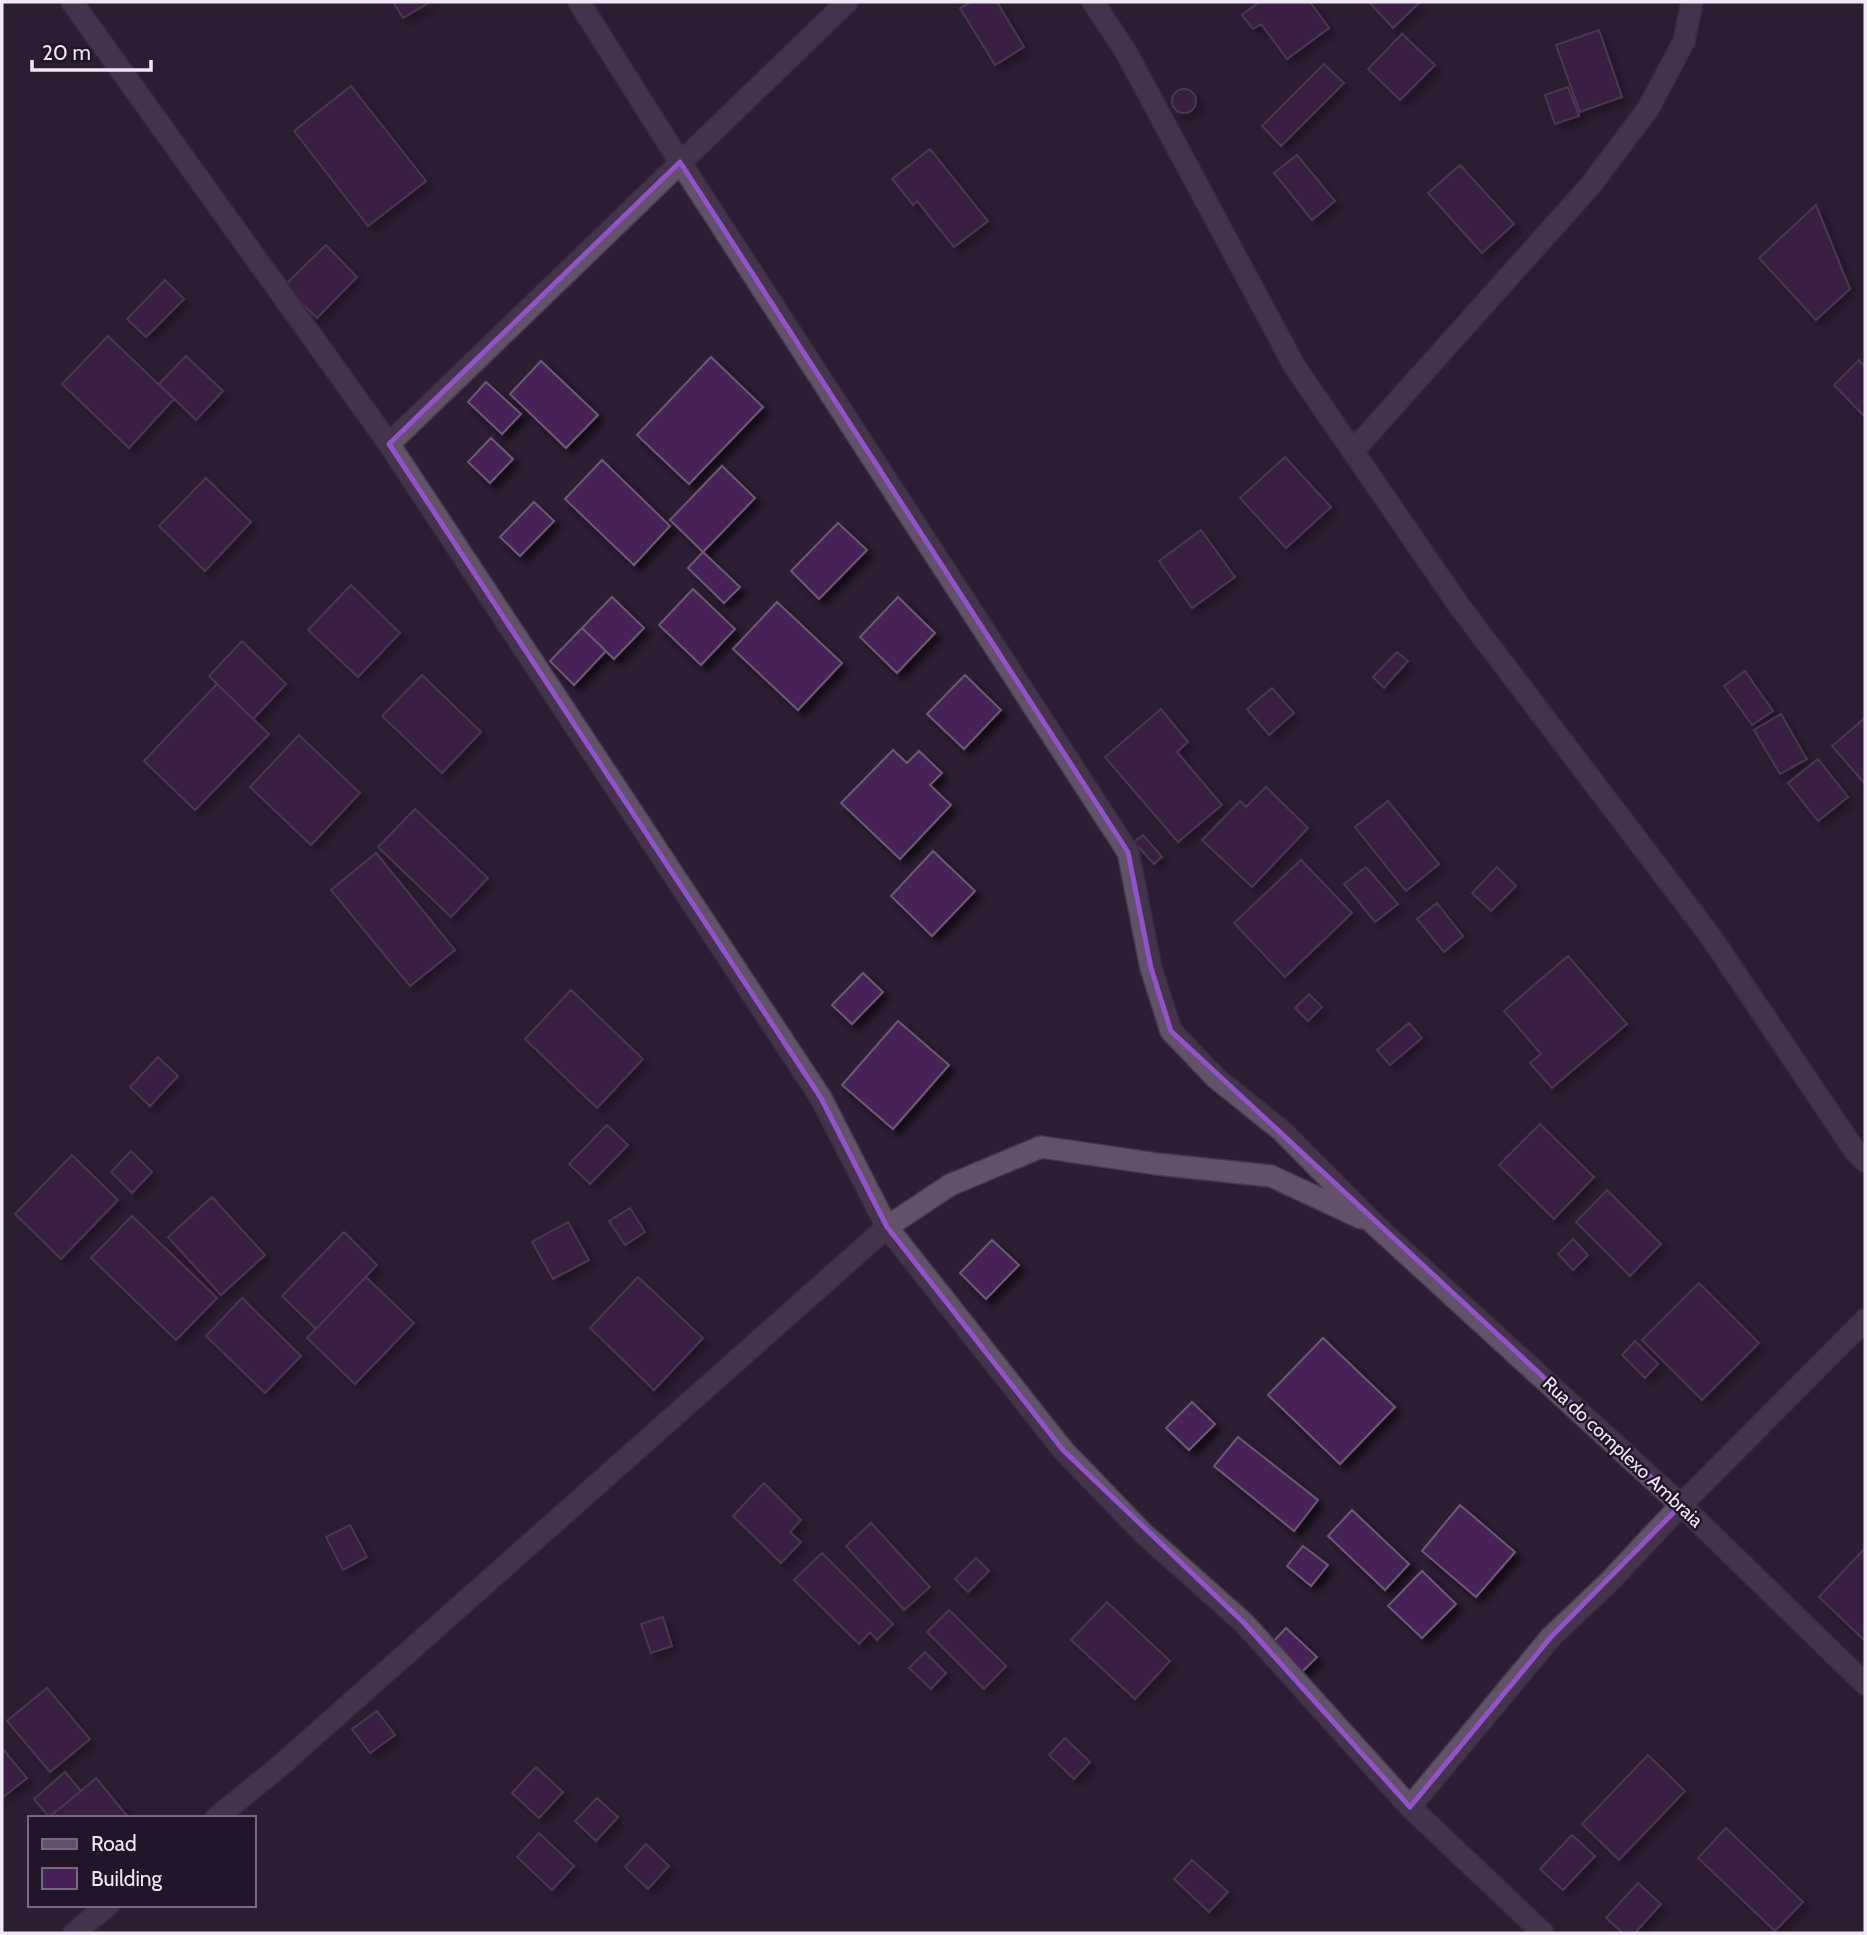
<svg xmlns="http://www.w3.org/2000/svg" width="1867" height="1935" font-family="Cabin,sans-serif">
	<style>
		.building { fill: #462157; stroke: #6a5a72; stroke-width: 2; filter: url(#shadow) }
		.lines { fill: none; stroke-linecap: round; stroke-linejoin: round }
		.minor-casing { stroke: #45394b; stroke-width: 24 }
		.minor { stroke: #615169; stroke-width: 21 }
		.marked { fill: none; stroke: #9352ca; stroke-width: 5; stroke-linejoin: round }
		.labels { text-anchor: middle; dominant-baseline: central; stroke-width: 5; stroke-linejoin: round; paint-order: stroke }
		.street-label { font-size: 19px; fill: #f1e8f6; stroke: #231529 }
	</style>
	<defs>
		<filter id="shadow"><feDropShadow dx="6" dy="6" stdDeviation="3.5" flood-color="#0009"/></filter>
	</defs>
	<rect width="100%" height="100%" fill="#2d1e33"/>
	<!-- building -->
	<path class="building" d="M393,2H430L403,18Z
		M971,2H997L1024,47L995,65L960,8Z
		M1259,2H1310L1329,28L1287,59L1261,24L1253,29L1242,15Z
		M1369,2H1420L1393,28Z
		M1599,30L1622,97L1580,112L1556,45Z
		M1402,34L1435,65L1400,100L1368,69Z
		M1324,64L1344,83L1281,146L1262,126Z
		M351,86L426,181L368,226L294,131Z
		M1568,87L1579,116L1555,124L1545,95Z
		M1172 101a12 12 0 1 1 24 0a12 12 0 1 1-24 0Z
		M930,149L988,221L954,247L917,201L913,205L892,179Z
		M1297,155L1335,201L1312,220L1274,173Z
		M1460,165L1514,224L1482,253L1428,193Z
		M1816,205L1850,289L1816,320L1759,258Z
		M326,245L357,277L317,318L284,286Z
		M165,280L184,299L146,337L127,319Z
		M108,336L174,399L129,448L62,384Z
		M186,356L223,391L196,420L159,384Z
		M711,357L763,407L689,484L637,435Z
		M1859,360L1865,367V417L1834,385Z
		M541,361L598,415L566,448L510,394Z
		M486,382L521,414L502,434L468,402Z
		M491,438L513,459L490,483L468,462Z
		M1285,457L1331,507L1286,548L1240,498Z
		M602,460L670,526L634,565L565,499Z
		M722,466L755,498L703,552L670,520Z
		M206,478L251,522L205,571L159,526Z
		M534,502L554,521L520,556L500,537Z
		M838,523L867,550L819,599L791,571Z
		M1201,530L1235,577L1192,608L1159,561Z
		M703,552L740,587L724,603L688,568Z
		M351,585L400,633L358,677L308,630Z
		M693,589L735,629L701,665L659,625Z
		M612,597L644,628L614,659L582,628Z
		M898,597L935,633L897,673L860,637Z
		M777,602L842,663L798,710L733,649Z
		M582,628L606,651L574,685L550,661Z
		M242,641L286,684L253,719L209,676Z
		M1397,652L1408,661L1384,688L1373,677Z
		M1745,671L1773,711L1752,725L1724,686Z
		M422,675L481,732L442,773L382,716Z
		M965,675L1001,710L964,749L927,714Z
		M217,684L269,734L195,810L144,761Z
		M1272,688L1294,713L1269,735L1247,709Z
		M1161,709L1188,742L1177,752L1222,805L1178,842L1105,757Z
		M1781,714L1807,759L1780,774L1754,730Z
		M1865,718V784L1832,746Z
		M299,735L360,793L311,845L250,787Z
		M893,750L907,763L919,751L942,773L930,785L951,805L900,859L841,803Z
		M1818,759L1848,797L1818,821L1788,783Z
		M1266,787L1308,828L1252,887L1202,840L1240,801L1246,807Z
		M1388,801L1439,864L1406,891L1355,827Z
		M415,809L488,878L451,917L378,847Z
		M1143,835L1162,857L1154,864L1134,842Z
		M933,851L975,891L932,936L891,896Z
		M376,853L455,950L410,986L331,890Z
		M1301,860L1352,913L1285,977L1234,923Z
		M1366,867L1398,904L1375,922L1344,884Z
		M1497,867L1516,886L1491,911L1472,893Z
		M1437,903L1463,936L1444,952L1417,919Z
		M1568,956L1627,1024L1552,1088L1530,1063L1541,1054L1504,1011Z
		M863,973L883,992L852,1024L832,1005Z
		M571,990L643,1059L597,1108L525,1039Z
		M1309,994L1322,1007L1308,1021L1295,1008Z
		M898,1021L949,1065L893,1129L842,1085Z
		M1409,1023L1422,1038L1390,1065L1377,1050Z
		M158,1057L178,1076L150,1106L130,1087Z
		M1540,1124L1594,1177L1554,1219L1499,1165Z
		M607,1125L628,1145L590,1184L569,1164Z
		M131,1151L152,1172L132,1193L111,1172Z
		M72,1155L118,1200L61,1259L15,1214Z
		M1607,1190L1661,1244L1630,1276L1576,1222Z
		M212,1197L265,1255L221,1295L168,1237Z
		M630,1208L645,1232L625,1245L609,1221Z
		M132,1216L217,1298L176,1340L91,1258Z
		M568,1222L589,1260L553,1279L532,1242Z
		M344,1232L377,1265L316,1329L282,1296Z
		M1573,1239L1588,1255L1573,1270L1558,1254Z
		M992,1240L1019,1265L986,1299L960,1273Z
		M366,1277L414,1323L355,1384L307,1338Z
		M638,1277L703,1338L654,1390L590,1328Z
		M1699,1283L1759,1343L1702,1400L1642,1340Z
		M242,1298L301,1356L265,1393L206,1336Z
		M1323,1338L1395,1407L1340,1464L1268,1395Z
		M1635,1341L1658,1364L1645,1378L1622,1355Z
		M1192,1402L1215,1424L1189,1450L1166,1428Z
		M1238,1437L1318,1500L1294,1531L1214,1466Z
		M764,1483L801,1520L790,1532L801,1542L781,1563L733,1516Z
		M1460,1505L1515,1552L1476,1597L1422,1551Z
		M1352,1510L1409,1564L1385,1590L1328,1536Z
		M871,1523L930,1587L904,1610L846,1546Z
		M350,1525L367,1557L343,1570L326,1537Z
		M1303,1546L1328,1565L1311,1586L1287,1566Z
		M1865,1548V1641L1819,1597Z
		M822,1553L893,1624L877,1640L870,1632L859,1644L794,1580Z
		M976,1558L989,1571L968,1592L955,1579Z
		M1422,1571L1456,1604L1422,1638L1388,1606Z
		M1107,1602L1170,1661L1135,1699L1071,1640Z
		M949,1610L1006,1666L984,1689L927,1632Z
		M663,1617L672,1646L651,1653L641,1624Z
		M1286,1628L1317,1657L1302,1672L1272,1643Z
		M925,1652L946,1673L931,1689L909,1668Z
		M47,1688L90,1739L50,1772L7,1721Z
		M377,1711L395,1735L370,1753L352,1729Z
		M1065,1738L1090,1762L1074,1779L1049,1755Z
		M2,1748L27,1778L2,1798Z
		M1648,1755L1685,1791L1619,1860L1582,1824Z
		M536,1767L563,1792L539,1818L512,1793Z
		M65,1772L81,1791L49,1817L34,1799Z
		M96,1778L129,1818H48L81,1791Z
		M597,1798L618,1817L596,1841L575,1821Z
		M1726,1828L1803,1902L1775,1931L1698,1858Z
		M539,1833L574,1866L552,1890L517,1857Z
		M1572,1835L1595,1856L1563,1890L1540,1869Z
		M646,1844L669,1866L648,1889L625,1867Z
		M1192,1860L1228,1892L1209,1912L1174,1879Z
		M1638,1883L1661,1904L1635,1933H1623L1606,1918Z"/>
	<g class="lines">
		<!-- minor casing -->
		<g class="minor-casing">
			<path id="minor" d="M72,2L389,444L821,1098L887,1227L1063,1450L1143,1533L1244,1623L1410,1807L1543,1933
				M579,2L680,162L1128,852L1151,968L1171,1031L1216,1078L1282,1131L1375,1225L1681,1505L1865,1684
				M1093,2L1126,52L1295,367L1460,607L1711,937L1855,1151L1865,1161
				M389,444L847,2
				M1354,450L1590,186L1648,109L1684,41L1692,2
				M1410,1807L1551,1637L1610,1581L1681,1505L1865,1320
				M216,1818L280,1766L887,1227L950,1185L1041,1147L1157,1164L1271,1176L1361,1218
				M74,1933L108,1905"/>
		</g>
		<!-- minor -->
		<use href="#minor" class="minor"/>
	</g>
	<!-- marked area -->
	<path d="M0 0H1867V1935H0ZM680,162L1128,852L1151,968L1171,1031L1681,1505L1551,1637L1410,1807L1244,1623L1063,1450L887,1227L821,1098L389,444Z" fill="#2d1e33" fill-opacity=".55" fill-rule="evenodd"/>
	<path class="marked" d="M680,162L1128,852L1151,968L1171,1031L1681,1505L1551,1637L1410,1807L1244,1623L1063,1450L887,1227L821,1098L389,444Z"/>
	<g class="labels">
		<!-- street labels -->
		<g class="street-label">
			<text transform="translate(1623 1452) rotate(43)">Rua do complexo Ambraia</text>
		</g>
	</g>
	<!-- border -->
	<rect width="1867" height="1935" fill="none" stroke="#f1e8f6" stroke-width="7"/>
	<!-- legend -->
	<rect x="28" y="1816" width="228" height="91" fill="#231529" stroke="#75697b" stroke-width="2"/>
	<rect x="42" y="1839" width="35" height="10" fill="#615169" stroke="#75697b" stroke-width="2"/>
	<text x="91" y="1851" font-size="21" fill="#f1e8f6">Road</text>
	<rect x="42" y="1868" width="35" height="21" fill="#462157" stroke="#75697b" stroke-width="2"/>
	<text x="91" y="1886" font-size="21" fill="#f1e8f6">Building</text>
	<!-- scale -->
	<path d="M32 60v10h119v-10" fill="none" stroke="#f1e8f6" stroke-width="3.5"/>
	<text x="42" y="60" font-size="21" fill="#f1e8f6" stroke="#231529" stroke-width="5" paint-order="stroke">20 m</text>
</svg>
